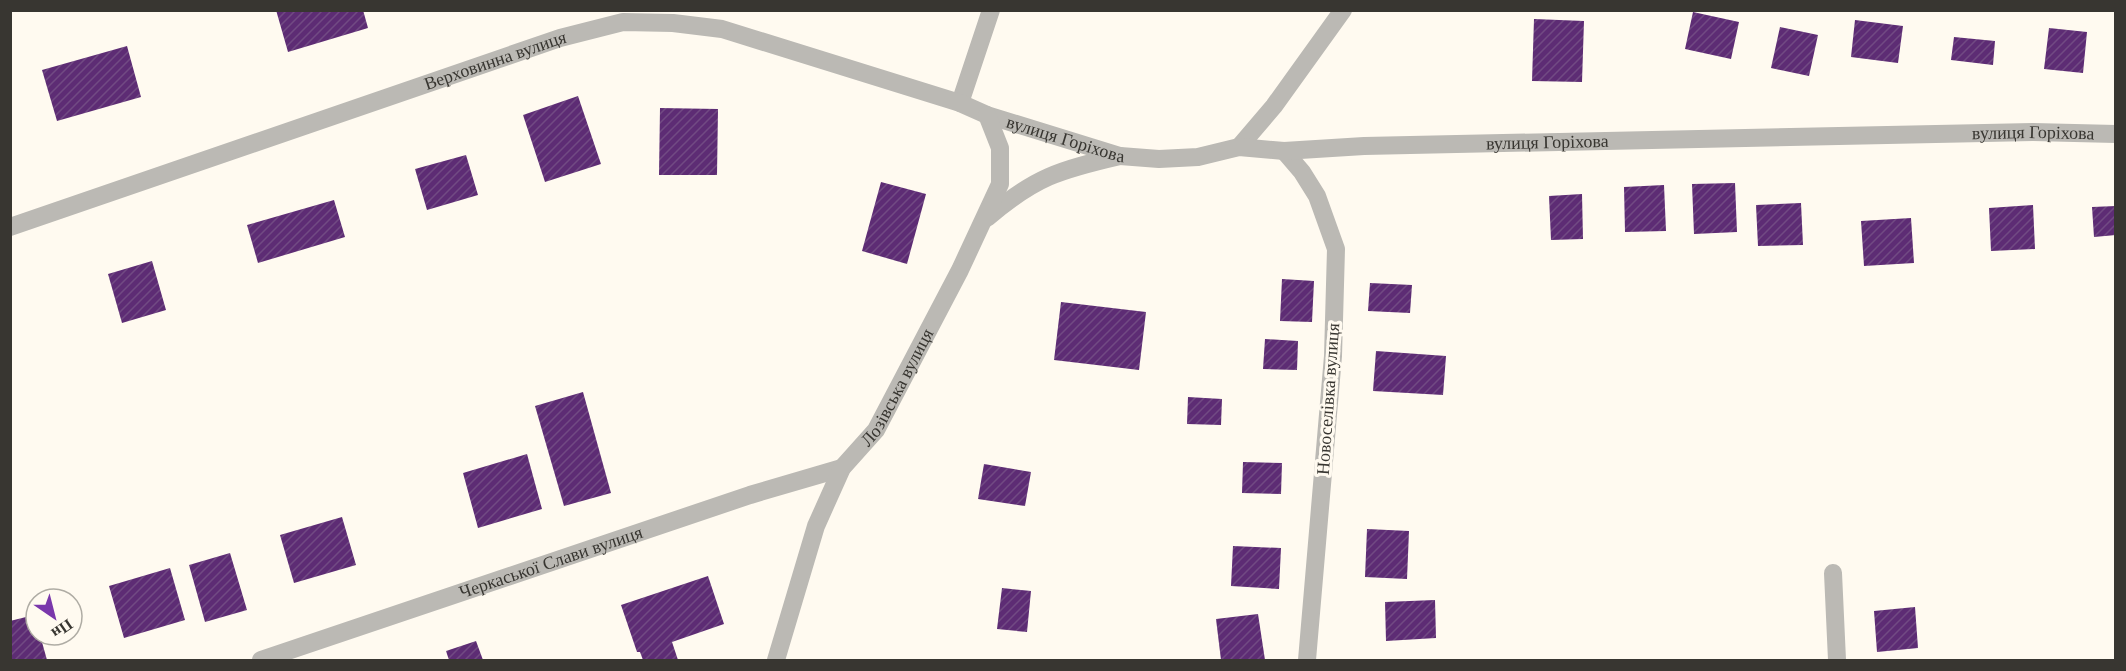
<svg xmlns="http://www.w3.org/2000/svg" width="2126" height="671" font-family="Georgia,serif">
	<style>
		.building { fill: url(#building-hatch) }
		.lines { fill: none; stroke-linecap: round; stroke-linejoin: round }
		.minor { stroke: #bbb9b4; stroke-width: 18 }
		.labels { text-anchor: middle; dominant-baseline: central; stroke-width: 6; stroke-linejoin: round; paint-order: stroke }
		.street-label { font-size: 18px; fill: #383631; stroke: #fffaf0 }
	</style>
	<defs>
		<pattern id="building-hatch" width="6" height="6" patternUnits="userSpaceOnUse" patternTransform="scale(1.5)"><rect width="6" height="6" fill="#5d2c74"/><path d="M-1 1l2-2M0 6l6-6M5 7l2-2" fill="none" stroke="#714a83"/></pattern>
	</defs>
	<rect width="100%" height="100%" fill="#fffaf0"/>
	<!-- building -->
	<path class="building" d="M276,10H363L368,28L288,52Z
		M1693,12L1739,22L1731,59L1685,49Z
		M1534,19L1584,21L1582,82L1532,81Z
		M1855,20L1903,26L1898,63L1851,57Z
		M1780,27L1818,35L1809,76L1771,68Z
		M2049,28L2087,32L2083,73L2044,69Z
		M1954,37L1995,41L1993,65L1951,60Z
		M127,46L141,97L57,121L42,70Z
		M578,96L601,164L545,182L523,115Z
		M660,108L718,109L717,175H659Z
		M466,155L478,195L427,210L415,169Z
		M881,182L926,194L907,264L862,251Z
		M1735,183L1737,232L1694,234L1692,184Z
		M1664,185L1666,231L1625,232L1624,187Z
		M1582,194L1583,239L1551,240L1549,196Z
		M334,200L345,237L258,263L247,225Z
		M1801,203L1803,245L1758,246L1756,205Z
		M2033,205L2035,249L1991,251L1989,208Z
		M2116,206V235L2094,237L2092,207Z
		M1911,218L1914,263L1864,266L1861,221Z
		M152,261L166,310L122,323L108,274Z
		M1282,279L1314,281L1312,322L1280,321Z
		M1370,283L1412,285L1410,313L1368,311Z
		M1061,302L1146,312L1139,370L1054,360Z
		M1265,339L1298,341L1297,370L1263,369Z
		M1376,351L1446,356L1443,395L1373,391Z
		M583,392L611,493L564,506L535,406Z
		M1188,397L1222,399L1221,425L1187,424Z
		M527,454L542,509L478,528L463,473Z
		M1243,462L1282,463L1281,494L1242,493Z
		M984,464L1031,472L1025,506L978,499Z
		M342,517L356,565L294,583L280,535Z
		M1367,529L1409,531L1407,579L1365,577Z
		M1233,546L1281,548L1279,589L1231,586Z
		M230,553L247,610L205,622L189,565Z
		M170,568L185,620L124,638L109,586Z
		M708,576L724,624L672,642L678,660H643L640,652H637L621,605Z
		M1002,588L1031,591L1027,632L997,629Z
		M1435,600L1436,638L1386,641L1385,602Z
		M1915,607L1918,648L1877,652L1874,611Z
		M1258,614L1265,660H1221L1216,619Z
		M34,615L36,635H40L47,660H10V621Z
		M476,641L483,660H449L446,651Z"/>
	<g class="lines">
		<!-- minor -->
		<g class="minor">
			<path d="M960,103L991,10"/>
			<path d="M1239,147L1274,106L1343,10"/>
			<path d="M1284,151L1302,172L1317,196L1336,249L1333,356L1307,660"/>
			<path d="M987,218C1035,177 1059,170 1120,156"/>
			<path id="s1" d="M10,227L560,38L623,22L673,23L722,29L960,103L987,115L1120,156L1159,159L1198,157L1239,147L1284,151L1364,146L2033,132L2116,134"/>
			<path d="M1833,573L1837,660"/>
			<path id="s2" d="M261,660L750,495L842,468"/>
			<path id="s3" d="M776,660L816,526L842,468L876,430L960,270L1000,184V148L987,115"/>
		</g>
	</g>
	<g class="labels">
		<!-- street labels -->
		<g class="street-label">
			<text stroke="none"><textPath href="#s1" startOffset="513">Верховинна вулиця</textPath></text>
			<text stroke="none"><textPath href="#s1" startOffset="2079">вулиця Горіхова</textPath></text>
			<text stroke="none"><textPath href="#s1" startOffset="1107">вулиця Горіхова</textPath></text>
			<text stroke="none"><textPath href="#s1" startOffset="1593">вулиця Горіхова</textPath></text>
			<text stroke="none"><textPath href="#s3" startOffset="302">Лозівська вулиця</textPath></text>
			<text transform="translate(1328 399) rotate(-86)">Новоселівка вулиця</text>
			<text stroke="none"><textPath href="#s2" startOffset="306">Черкаської Слави вулиця</textPath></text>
		</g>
	</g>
	<!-- border -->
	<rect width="2126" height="671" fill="none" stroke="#383631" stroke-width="24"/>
	<!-- north arrow -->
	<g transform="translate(54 617) rotate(145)"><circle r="28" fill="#fffaf0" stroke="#afaca4" stroke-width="1.5"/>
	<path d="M0-4.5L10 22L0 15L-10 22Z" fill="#7a37ab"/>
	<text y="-9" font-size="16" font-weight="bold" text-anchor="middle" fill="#383631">Пн</text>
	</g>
</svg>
